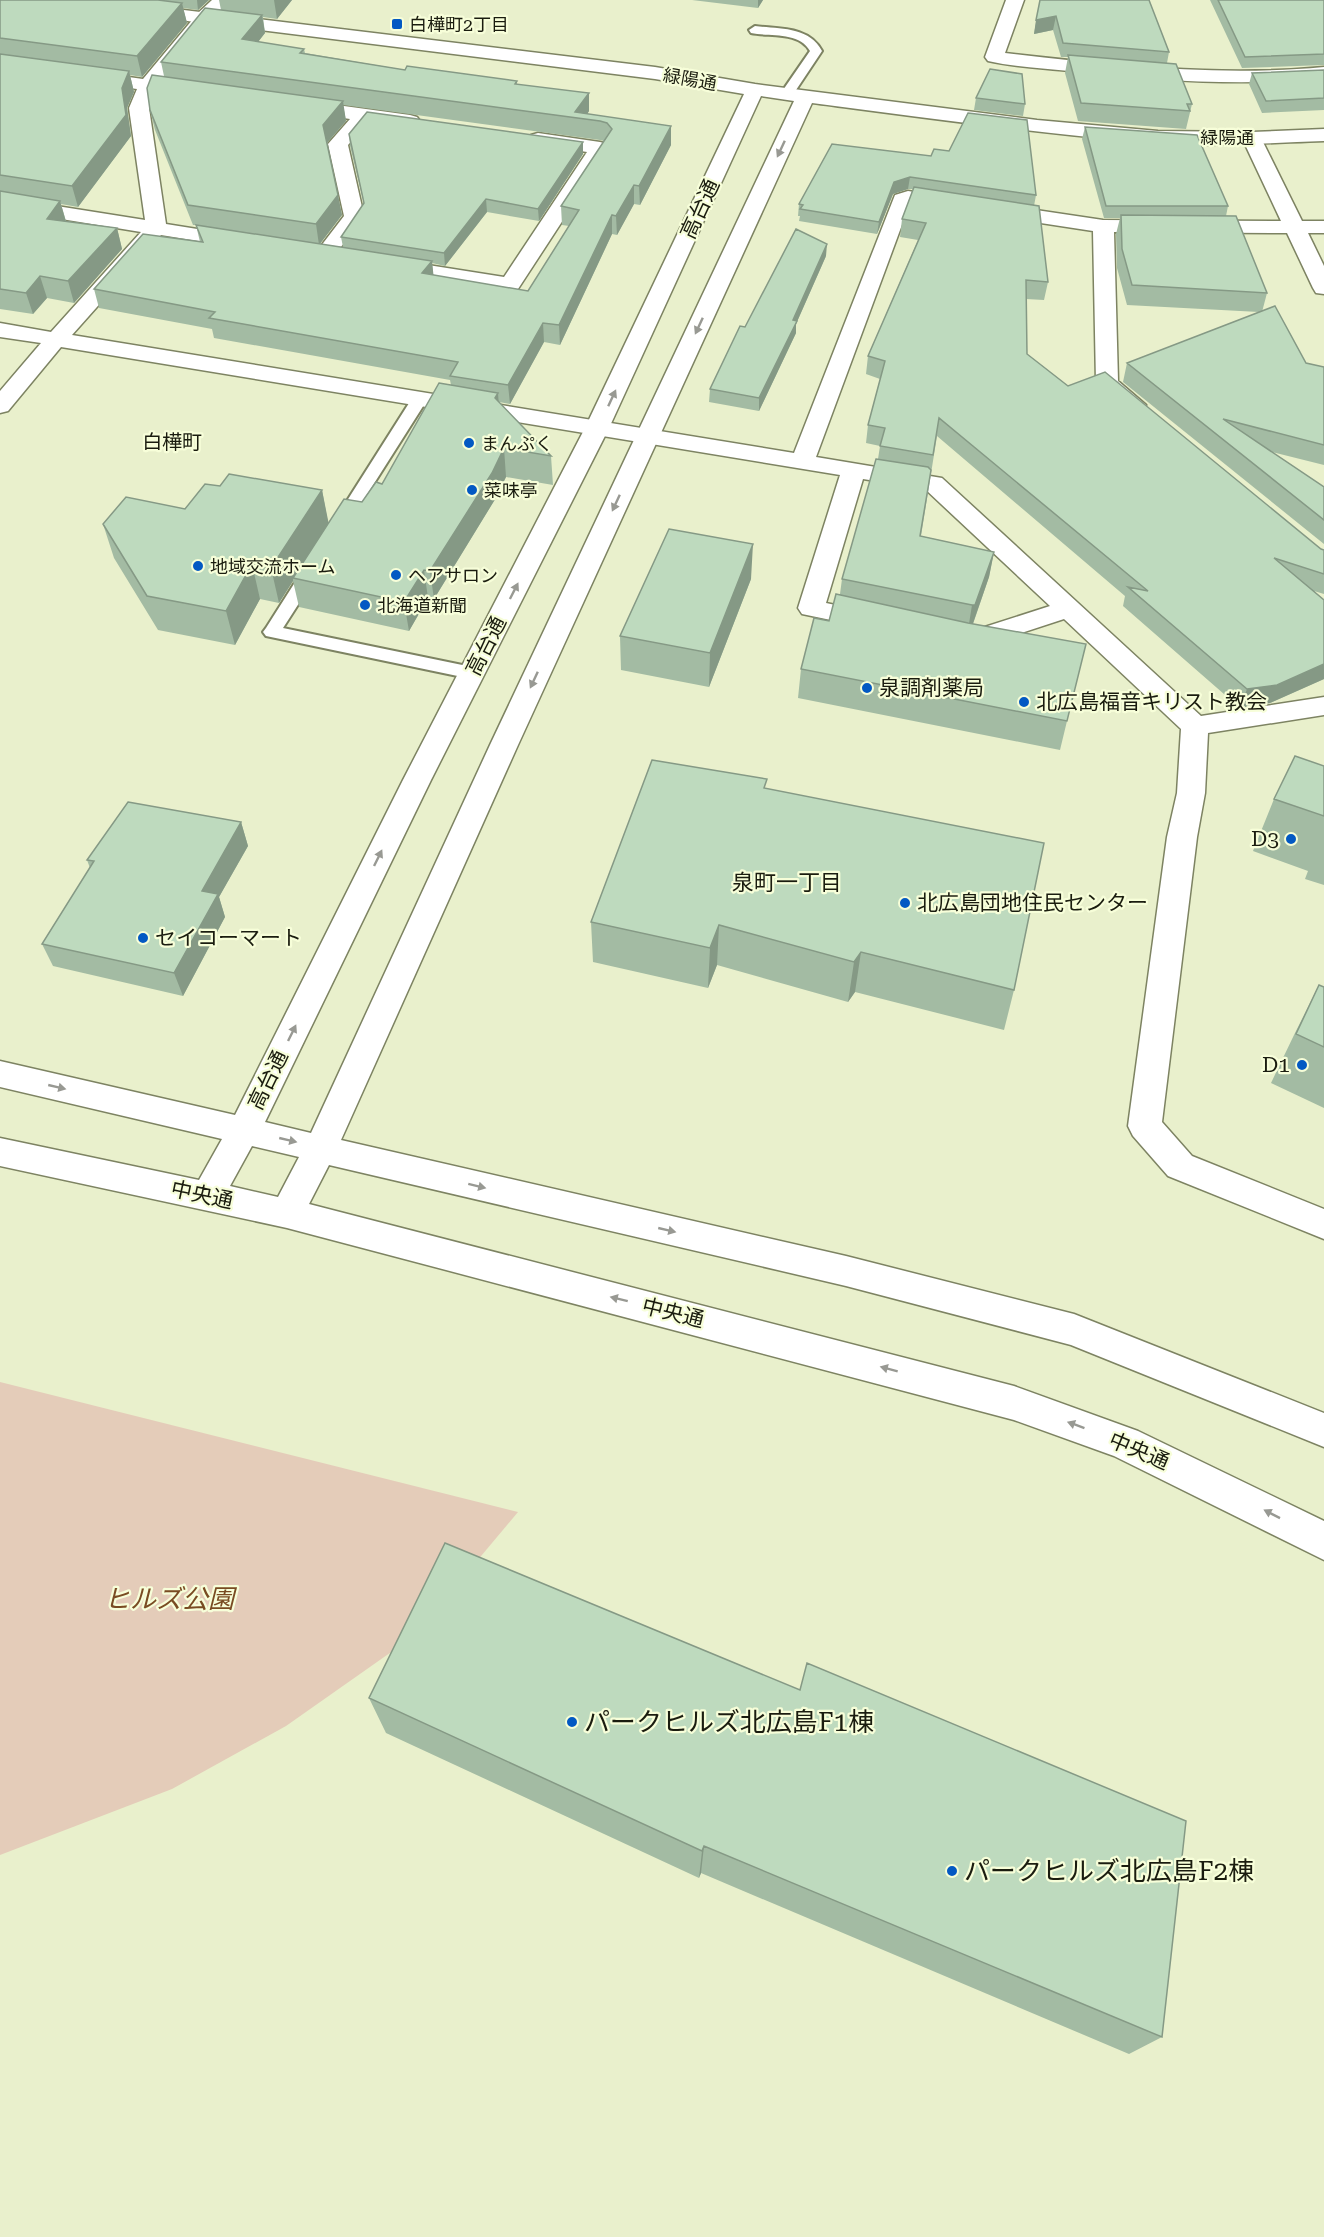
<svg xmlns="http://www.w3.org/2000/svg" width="1324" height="2237" font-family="'Roboto Serif','Noto Sans JP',serif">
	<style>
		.green { fill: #e4ccb9 }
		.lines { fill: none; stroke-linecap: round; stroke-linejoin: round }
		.lane-casing { stroke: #7d8362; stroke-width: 4 }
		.street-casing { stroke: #7d8362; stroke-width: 3 }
		.secondary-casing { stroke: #7d8362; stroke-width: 3 }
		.lane { fill: #fff; fill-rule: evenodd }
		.street { fill: #fff; fill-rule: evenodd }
		.secondary { fill: #fff; fill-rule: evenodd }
		.wall { fill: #a3bba3; fill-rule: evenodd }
		.shaded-wall { fill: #859985 }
		.building { fill: #bedabe; stroke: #859985; stroke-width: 1.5 }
		.oneway { fill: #989993 }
		.poi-dot { fill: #0359c3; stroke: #f7fed9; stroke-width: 2 }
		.labels { text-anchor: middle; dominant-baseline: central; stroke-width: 4.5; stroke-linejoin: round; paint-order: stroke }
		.far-poi-label { font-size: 18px; fill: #1a1c0f; stroke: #f7fed9; text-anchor: start }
		.far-street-label { font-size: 18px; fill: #1a1c0f; stroke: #f7fed9 }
		.far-quarter-label { font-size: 20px; fill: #1a1c0f; stroke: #f7fed9 }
		.street-label { font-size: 21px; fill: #1a1c0f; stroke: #f7fed9 }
		.poi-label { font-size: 21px; fill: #1a1c0f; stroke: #f7fed9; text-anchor: start }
		.neighbourhood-label { font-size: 22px; fill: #1a1c0f; stroke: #f7fed9 }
		.near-park-label { font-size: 26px; font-style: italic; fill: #794b22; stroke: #f7fed9 }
		.near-poi-label { font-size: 26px; fill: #1a1c0f; stroke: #f7fed9; text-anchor: start }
	</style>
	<rect width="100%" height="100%" fill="#e9f0cc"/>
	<!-- green -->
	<path class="green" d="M0,1382L518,1512L414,1636L286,1726L172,1789L0,1855Z"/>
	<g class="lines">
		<!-- lane casing -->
		<g class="lane-casing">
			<path id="lane" d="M755,26C779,29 809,26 822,51L792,96H782L781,93L810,51C799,31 769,37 751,33L749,30Z
				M419,395L427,400L347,526L345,530H333L331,526L411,400Z
				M312,564L318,565L321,569L283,628L472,667L478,669L481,673L478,677L472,679L266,636L263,632L266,628L306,565Z"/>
		</g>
		<!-- street casing -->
		<g class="street-casing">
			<path id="street" d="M212,0H231L210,21L161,81L200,87L202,91L200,95L193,97L155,91L149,108L166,224L241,236L248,238L251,242L248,246L241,248L161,235L72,335L794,453L895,195L908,191L1103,220L1281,221L1242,138L1245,134H1259L1302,221H1324V233H1308L1324,266V294L1316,293L1313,288L1287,233L1114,232L1118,381L1146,405L1142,410C1125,414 1105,397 1096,383L1093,231L910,203L816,457L942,478L1201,716L1324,697V715L1208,733L1205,793L1197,837L1162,1122L1192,1156L1324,1209V1239L1168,1176L1133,1136L1128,1126L1167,837L1177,793L1181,729L1064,619L969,650L954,645L950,639L954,633L963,630L969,632L1050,606L925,489L863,479L826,603L883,615L887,621L883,627L874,629L802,614L798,608L840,475L61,347L8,411L0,413V391L41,343L0,337V323L51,332L141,232L0,209V197L145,220L129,108L137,89L0,71V59L143,79L198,13Z
				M1006,0H1024L1005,53C1111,65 1217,77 1324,67V79C1238,86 1154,81 1069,71C1042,68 1014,67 988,61L985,57Z
				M300,100L410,115L417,117L420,121L417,125L410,127L369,121L348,145L364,216L332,259L325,261L318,259L314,255L344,216L328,144L350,119L293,110L290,106L293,102Z
				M538,133L600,142L607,144L610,148L518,289L510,290L383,269L379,265L383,261L390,259L504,277L587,152L531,143L528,139L531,135Z"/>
		</g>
		<!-- secondary casing -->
		<g class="secondary-casing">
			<path id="secondary" d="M49,0H101L655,67L755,84L1037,120L1158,131L1252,132L1324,129V141C1268,143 1211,147 1156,143C1041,134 927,118 812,103L518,745L341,1140L846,1256L1074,1314L1324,1413V1447L1071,1345L846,1286L329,1165L309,1204L1014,1386L1138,1431L1324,1521V1560L1114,1456L1014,1420L287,1228L0,1166V1138L199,1180L222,1139L0,1087V1061L235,1115L403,780L585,428L744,94L655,79L58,5L52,4ZM761,96L794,101L490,745L311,1133L265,1122L431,780L609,428ZM252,1146L299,1157L278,1197L230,1186Z"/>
		</g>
		<!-- lane -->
		<use href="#lane" class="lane"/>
		<!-- street -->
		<use href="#street" class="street"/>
		<!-- secondary -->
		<use href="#secondary" class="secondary"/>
	</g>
	<!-- wall -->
	<path class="wall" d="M0,0H209L198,10L183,8L187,23L142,77L130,75L134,92L127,108L131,136L78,207L61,204L66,221L117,228L122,249L74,303L47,298L33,314L0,309Z
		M219,0H292L277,19L263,17L265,33L258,42L304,49L305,53L405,70L517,81V84L589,111L587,114L671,145L640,205L634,204L617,235L612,234L560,345L544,342L510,404L499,402L551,456L553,485L506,477L494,501L434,599L428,598L409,631L299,607L293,581L279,603L260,599L235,645L158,630L114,558L103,524L185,509L220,486L322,490L328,523L362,502L382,484L451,385L450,380L214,338L212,329L99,308L94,289L200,242L196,225H193L155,130L150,110L164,76L161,62L221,10ZM343,105L600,140L604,141L561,206L562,225L569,226L528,291L433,275L432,263L445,266L487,212L539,221L583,154L349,134L350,146L364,204L341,237L343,247L320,244L342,215L327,143L346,121Z
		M692,0H763L758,8Z
		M1040,0L1169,52L1167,63L1192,104L1186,129L1078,121L1065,73L1068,57H1061L1053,30L1034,34Z
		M1210,0H1324V65L1242,68Z
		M1324,70V110L1262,113L1249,84L1252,73Z
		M976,98L1025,104L1023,116L974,110Z
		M1085,127L1228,206L1226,216L1267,293L1262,312L1306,363L1324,367V465L1272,452L1324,487V544L1123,382L1127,363L1259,312L1127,305L1117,268L1116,234L1120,218H1104L1082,139Z
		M832,144L1036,195L1034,206L1048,282L1044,300L1026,299L1027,354L1068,386L1321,549L1324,550V594L1314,591L1324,600V679L1270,703L1240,708L1123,606L1125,596L937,436L921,536L994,552L989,577L973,624L1067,721L1060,750L798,698L801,669L829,621L840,594L842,579L878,459L880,446L866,443L868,425L880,379L866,374L868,356L918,240L900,237L902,219L913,189H908L893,194L877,234L799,221L800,216H798L799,204Z
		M826,256L796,324V333L759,411L709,402L710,389L745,327Z
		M751,579L709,687L621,670L620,636Z
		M1324,766V885L1305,879L1308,871L1253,851L1274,799Z
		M767,789L1014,990L1004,1030L855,992L848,1002L717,965L708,988L593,962L591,922Z
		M241,822L248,846L219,897L225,917L183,996L53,966L42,944L90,868L87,860Z
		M1319,985L1324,987V1108L1271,1083L1294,1035Z
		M800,1690L1162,2037L1129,2054L701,1873L699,1878L386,1733L369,1698Z"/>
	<!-- shaded-wall -->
	<path class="shaded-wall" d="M197,0H209L198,10Z
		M274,0H292L277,19Z
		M758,0H763L758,8Z
		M182,3L187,23L142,77L137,56Z
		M262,15L265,33L246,57L242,39Z
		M1056,16L1053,30L1034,34L1036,20Z
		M129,71L134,92L127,108L131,136L78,207L72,186L122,88Z
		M589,93V111L584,119L575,112Z
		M343,101L346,121L326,144L323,125Z
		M671,126V145L640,205L639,186Z
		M583,142V154L539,221L538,209Z
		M910,177L908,189L893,194L877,234L879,222L894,182Z
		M634,185V204L617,235L616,216Z
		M338,195L342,215L319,245L316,224Z
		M486,199L487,212L445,266L444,253Z
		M60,201L66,222L47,219Z
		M612,215V234L560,345L559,325Z
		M117,228L122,249L74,303L68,281Z
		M827,244L826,256L796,324V333L759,411V398Z
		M432,261L434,280L422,273Z
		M40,276L47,298L33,314L26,293Z
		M543,323L544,342L510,404L508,385Z
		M498,393L500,421L495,398Z
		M504,448L506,477L494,501L434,599L430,571Z
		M322,490L329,525L293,578V581L279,603L271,568Z
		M753,544L751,579L709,687L710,653Z
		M994,552L989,577L971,629L968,630L972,605Z
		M252,564L260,599L235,645L226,611Z
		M424,570L428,598L409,631L404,602Z
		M1324,664V679L1270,703L1240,708L1247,689Z
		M241,822L248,846L219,897L225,917L183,996L174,973L202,891Z
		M719,925L717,965L708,988L710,948Z
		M861,952L855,992L848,1002L854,962Z
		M704,1846L701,1873L699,1878L702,1851Z"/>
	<!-- building -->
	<path class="building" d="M0,0H158L182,3L137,56L0,38Z
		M1040,0H1149L1169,52L1063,43L1056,16L1036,20Z
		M1218,0H1324V54L1245,57Z
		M205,8L262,15L242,39L304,49L300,53L405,70L407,66L517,81L515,84L589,93L575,112L671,126L639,186L634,185L616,216L612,215L559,325L543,323L508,385L450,376L458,362L209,318L215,312L94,289L143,234L203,242L196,225L432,261L422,273L528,291L579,210L561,206L612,129L607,123L600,121L161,62Z
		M0,54L129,71L122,88L126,115L72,186L0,175Z
		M1068,55L1176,64L1192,104H1187L1190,111L1081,103Z
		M990,69L1022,74L1025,104L976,98Z
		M1324,70V98L1266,101L1252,73Z
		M152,75L343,101L323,125L338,195L316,224L188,205L150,110L147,88Z
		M367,112L583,142L538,209L486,199L444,253L341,237L364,203L349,134Z
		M968,113L1027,120L1036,195L910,177L894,182L879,222L800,209L803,205L799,204L832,144L931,156L934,149L949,151Z
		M1085,127L1197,135L1228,206H1106Z
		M914,187L1039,206L1048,282L1026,280L1027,354L1068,386L1105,372L1321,549L1324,550V574L1274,558L1324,600V664L1277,685L1247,689L1128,587L1148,591L939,418L933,455L880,446L885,428L868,425L885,361L868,356L926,223L902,219Z
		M0,191L60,201L47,219L117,228L68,281L40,276L26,293L0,289Z
		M1121,215L1236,216L1267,293L1132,285L1122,249Z
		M796,229L827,244L793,320L797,321L759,398L710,389L740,326L745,327Z
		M1275,306L1306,363L1324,367V445L1223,419L1324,487V520L1127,363Z
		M439,383L498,393L495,398L551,456L504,448L492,473L430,571L424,570L404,602L293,578L344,499L362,502L376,482L382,484Z
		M876,459L928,467L931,470L920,536L994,552L975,605H972L842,579Z
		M229,474L322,490L271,568L252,564L226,611L147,596L103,524L126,497L185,509L205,484L220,486Z
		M669,529L753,544L710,653L620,636Z
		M836,594L968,623L1086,644L1067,721L801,669L814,618L829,621Z
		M1295,756L1324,766V816L1274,799Z
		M652,760L767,779L764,788L1044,843L1014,990L861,952L854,962L719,925L710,948L591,922Z
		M128,802L241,822L202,891L218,894L174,973L42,944L94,861L87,860Z
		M1319,985L1324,987V1047L1296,1034Z
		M445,1543L800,1690L807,1663L1186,1821L1162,2037L704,1846L702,1851L369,1698Z"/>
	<!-- one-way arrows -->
	<defs><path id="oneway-solid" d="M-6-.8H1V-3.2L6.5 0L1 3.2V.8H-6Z" transform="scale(1.5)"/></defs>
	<g class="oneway">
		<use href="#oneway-solid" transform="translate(781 149) rotate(115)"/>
		<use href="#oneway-solid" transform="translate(699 326) rotate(115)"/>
		<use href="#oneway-solid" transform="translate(612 398) rotate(-65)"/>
		<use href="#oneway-solid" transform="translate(616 503) rotate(115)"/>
		<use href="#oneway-solid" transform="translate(514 591) rotate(-63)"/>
		<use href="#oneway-solid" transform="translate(534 680) rotate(115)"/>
		<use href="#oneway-solid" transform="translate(378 858) rotate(-64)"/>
		<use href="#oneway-solid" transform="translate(292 1033) rotate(-64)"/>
		<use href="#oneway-solid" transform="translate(57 1087) rotate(13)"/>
		<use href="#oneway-solid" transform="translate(288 1140) rotate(13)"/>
		<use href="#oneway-solid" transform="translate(477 1186) rotate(14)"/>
		<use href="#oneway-solid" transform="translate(667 1230) rotate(13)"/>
		<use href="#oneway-solid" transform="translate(619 1299) rotate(-166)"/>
		<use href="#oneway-solid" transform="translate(889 1369) rotate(-165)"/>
		<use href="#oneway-solid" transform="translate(1076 1425) rotate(-160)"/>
		<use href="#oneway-solid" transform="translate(1272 1514) rotate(-153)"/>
	</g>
	<!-- markers -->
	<g class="poi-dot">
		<rect x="391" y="18" width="12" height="12" rx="3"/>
		<circle cx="469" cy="443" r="6"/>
		<circle cx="472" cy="490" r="6"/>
		<circle cx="198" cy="566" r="6"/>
		<circle cx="396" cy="575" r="6"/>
		<circle cx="365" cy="605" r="6"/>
		<circle cx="867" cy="688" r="6"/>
		<circle cx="1024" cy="702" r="6"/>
		<circle cx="1291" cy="839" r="6"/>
		<circle cx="905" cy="903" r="6"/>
		<circle cx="143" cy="938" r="6"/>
		<circle cx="1302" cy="1065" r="6"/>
		<circle cx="572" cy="1722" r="6"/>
		<circle cx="952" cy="1871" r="6"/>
	</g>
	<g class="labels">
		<!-- far-poi labels -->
		<g class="far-poi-label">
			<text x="409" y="24">白樺町2丁目</text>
			<text x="481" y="443">まんぷく</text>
			<text x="484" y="490">菜味亭</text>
			<text x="210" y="566">地域交流ホーム</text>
			<text x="408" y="575">ヘアサロン</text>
			<text x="377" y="605">北海道新聞</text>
		</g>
		<!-- far-street labels -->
		<g class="far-street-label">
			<text transform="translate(690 79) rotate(10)">緑陽通</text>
			<text x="1227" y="137">緑陽通</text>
		</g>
		<!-- far-quarter labels -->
		<g class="far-quarter-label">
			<text x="172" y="442">白樺町</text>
		</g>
		<!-- street labels -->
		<g class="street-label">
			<text transform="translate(700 209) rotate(-65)">高台通</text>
			<text transform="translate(486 646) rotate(-63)">高台通</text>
			<text transform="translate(268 1080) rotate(-64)">高台通</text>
			<text transform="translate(202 1195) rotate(12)">中央通</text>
			<text transform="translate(673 1313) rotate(14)">中央通</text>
			<text transform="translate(1139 1451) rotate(23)">中央通</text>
		</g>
		<!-- poi labels -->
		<g class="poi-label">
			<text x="879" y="688">泉調剤薬局</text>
			<text x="1036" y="702">北広島福音キリスト教会</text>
			<text x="1279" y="839" text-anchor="end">D3</text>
			<text x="917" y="903">北広島団地住民センター</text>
			<text x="155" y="938">セイコーマート</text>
			<text x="1290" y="1065" text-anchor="end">D1</text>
		</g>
		<!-- neighbourhood labels -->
		<g class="neighbourhood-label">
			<text x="787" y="882">泉町一丁目</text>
		</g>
		<!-- near-park labels -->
		<g class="near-park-label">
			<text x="169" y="1599">ヒルズ公園</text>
		</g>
		<!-- near-poi labels -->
		<g class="near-poi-label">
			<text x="584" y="1722">パークヒルズ北広島F1棟</text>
			<text x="964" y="1871">パークヒルズ北広島F2棟</text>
		</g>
	</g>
</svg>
